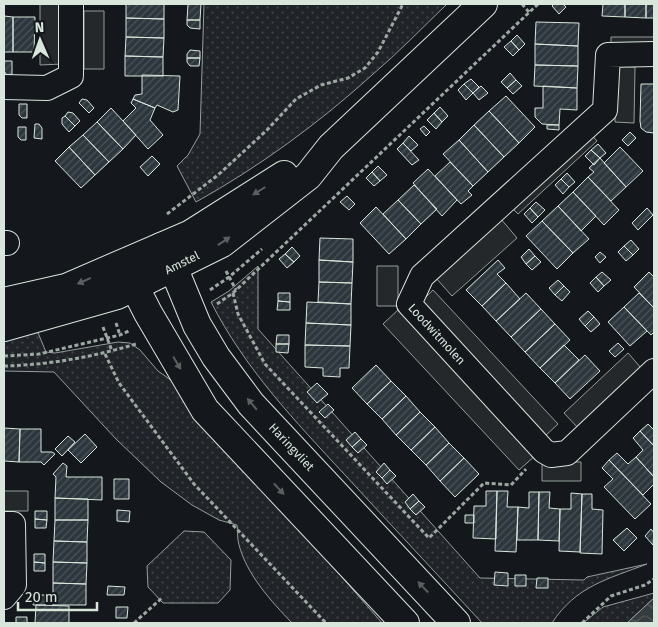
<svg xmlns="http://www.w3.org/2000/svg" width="658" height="627" font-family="'Fira Sans',sans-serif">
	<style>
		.grass { fill: url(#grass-dots); stroke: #939e99 }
		.parking { fill: #24282b; stroke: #939e99 }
		.water { fill: url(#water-waves); stroke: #939e99 }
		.building { fill: url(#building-hatch); stroke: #d8e6dc }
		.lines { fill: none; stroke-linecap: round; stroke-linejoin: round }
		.minor-casing { stroke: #d8e6dc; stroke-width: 26 }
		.tertiary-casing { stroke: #d8e6dc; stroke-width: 30 }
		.path { stroke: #9da8a2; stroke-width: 3; stroke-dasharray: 4 2.5; stroke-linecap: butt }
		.minor { stroke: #14181c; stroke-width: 24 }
		.tertiary { stroke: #14181c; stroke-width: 28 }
		.oneway { fill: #59605f }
		.labels { text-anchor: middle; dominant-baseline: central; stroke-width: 4; stroke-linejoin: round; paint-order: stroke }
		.street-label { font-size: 12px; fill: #d8e6dc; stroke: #14181c }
	</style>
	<defs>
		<pattern id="grass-dots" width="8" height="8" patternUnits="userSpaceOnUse" patternTransform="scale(1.25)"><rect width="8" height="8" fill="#202428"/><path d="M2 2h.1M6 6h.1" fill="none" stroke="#404447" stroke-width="1.8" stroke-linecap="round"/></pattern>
		<pattern id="water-waves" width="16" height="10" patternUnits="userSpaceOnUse" patternTransform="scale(1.25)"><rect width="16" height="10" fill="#363b3e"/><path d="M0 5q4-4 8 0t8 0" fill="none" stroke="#525759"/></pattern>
		<pattern id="building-hatch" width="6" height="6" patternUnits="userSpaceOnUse" patternTransform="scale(1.25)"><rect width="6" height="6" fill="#2c363c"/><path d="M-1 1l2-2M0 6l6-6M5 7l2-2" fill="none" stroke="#4a5358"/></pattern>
	</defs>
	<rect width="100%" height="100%" fill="#14181c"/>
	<!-- grass -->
	<path class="grass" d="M204,4H447C422,28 398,53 372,75C319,123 259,167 196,202L177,166L188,155L200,134Z
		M258,266V329L480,578L584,580L587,577L647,564C608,579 576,586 552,623H482C437,574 391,525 345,475C295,421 245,369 211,302L229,291Z
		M36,328L46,352L55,353L118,342L130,343L140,350L158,371L185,390L225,443L382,623H292C271,601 247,575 239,545C237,539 238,531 237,525L219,520L192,505L161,482L116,439L54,372L4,371V335Z
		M184,531L204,532L231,560L230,590L218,603H163L148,587L147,566Z
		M654,593V598L627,623H583L603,607Z"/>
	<!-- parking -->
	<path class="parking" d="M40,4H62V64L40,65Z
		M84,11H104V69H84Z
		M611,37H654V46H611Z
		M616,66L635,67L634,123L615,122Z
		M589,132L597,141L518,214L510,206Z
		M501,219L517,238L452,296L435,277Z
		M377,266H398V306H377Z
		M433,290L558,424L544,437L420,303Z
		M400,308L536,455L519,470L383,324Z
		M628,353L642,369L578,428L564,413Z
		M542,461L581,462V481H542Z
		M4,491H28V511H4Z"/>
	<!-- water -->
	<path class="water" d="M654,598V623H627Z"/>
	<!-- building -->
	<path class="building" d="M126,4H164V19L126,18Z
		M188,4H201L200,20H187Z
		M554,4H563L566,7L559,14L552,6Z
		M603,4H625V17L602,16Z
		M625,4H646V18L625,17Z
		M646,4H654V18H646Z
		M4,16L13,17V52H4Z
		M13,17H35L34,52H13Z
		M126,18L164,19V38L126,37Z
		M187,20H200V29L190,28L187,25Z
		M536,22L579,23L578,46L535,44Z
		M517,35L525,44L519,50L511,41Z
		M126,37L164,38L163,57L125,56Z
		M511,41L519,50L513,56L504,47Z
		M535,44L578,46V66L535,65Z
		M190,50L200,51V58H187V54Z
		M125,56L163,57V76H125Z
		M187,58H200L199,66H190L187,62Z
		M4,61H12V74L7,75L4,71Z
		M535,65L578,66L577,88L534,86Z
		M510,73L516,80L507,88L501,82Z
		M142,75L180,76L178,110L173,112L157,105L155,108L133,99L135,95L142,94Z
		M471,79L479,87L473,93L464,84Z
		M516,80L522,86L513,94L507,88Z
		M464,84L473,93L466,100L458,90Z
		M641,84H654V133L646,132L641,128L640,121Z
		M481,86L488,93L479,100L473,93Z
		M543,86L577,88V110L560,109L559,125L542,124L535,117V108H543Z
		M506,96L535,127L519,143L489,111Z
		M82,99L87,100L94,108L89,113L79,103Z
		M133,99L155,108L150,120L163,135L148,149L123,121L136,108L131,103Z
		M19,104H27V118H22L19,115Z
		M440,107L448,116L442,122L434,113Z
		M111,108L136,135L123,149L97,122Z
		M489,111L519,143L504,157L474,125Z
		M68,112L73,113L80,121L75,126L65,116Z
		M434,113L442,122L436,129L427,120Z
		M65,116L75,126L69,132L62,124V118Z
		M97,122L123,149L109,162L83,135Z
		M35,124H39L42,128V139L34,138Z
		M474,125L504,157L488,172L459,140Z
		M547,125H559V130L547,129Z
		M424,126L430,132L426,136L420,129Z
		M18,127H26V140H21L18,137Z
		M630,132L636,138L628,146L622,140Z
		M83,135L109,162L95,175L69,147Z
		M409,136L418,145L411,151L403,143Z
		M459,140L488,172L473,186L443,154Z
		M403,143L419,160L412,165L397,149Z
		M598,144L606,153L600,158L591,150Z
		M69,147L95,175L81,188L55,161Z
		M620,147L643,171L626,187L604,163Z
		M591,150L600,158L594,165L585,156Z
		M152,156L160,164L148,176L140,167Z
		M600,158L626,187L611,201L588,177L594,172L589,168Z
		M450,162L473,186L468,191L472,195L461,204L435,176Z
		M378,166L387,175L380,181L372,172Z
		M428,169L457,200L442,216L413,183Z
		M372,172L380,181L374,186L366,178Z
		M567,173L575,182L569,187L561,179Z
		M588,177L619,210L604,225L573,192Z
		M561,179L569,187L563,194L555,185Z
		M414,185L437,209L421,224L398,200Z
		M573,192L596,216L581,231L558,206Z
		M347,196L355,204L349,210L340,202Z
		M398,200L421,224L406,239L383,214Z
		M536,202L545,210L538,217L530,208Z
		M558,206L589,239L573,253L542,221Z
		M376,207L406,239L389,254L360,223Z
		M530,208L538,217L532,223L524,214Z
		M647,208L653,215L638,230L632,223Z
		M542,221L573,253L557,269L526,236Z
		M320,238L353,239V262L319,260Z
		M631,240L639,249L633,255L624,246Z
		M624,246L633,255L626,261L618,252Z
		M292,247L300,256L294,262L285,254Z
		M529,249L535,256L526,264L521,257Z
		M600,252L606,257L600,263L595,257Z
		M285,254L294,262L287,268L279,259Z
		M535,256L541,262L532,270L526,264Z
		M319,260L353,262L352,283L319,282Z
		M498,260L505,268L497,274L506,283L482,306L466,290Z
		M602,272L611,280L604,286L596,277Z
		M649,272L654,277V308L634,287Z
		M596,277L604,286L598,292L590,283Z
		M558,280L564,286L555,295L549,288Z
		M319,282L352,283L351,304L318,302Z
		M506,283L520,299L496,321L482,306Z
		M564,286L570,292L562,301L555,295Z
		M278,293H290V302L278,301Z
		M526,293L541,309L511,337L496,321Z
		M639,293L654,308V332L651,335L624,307Z
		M278,301L290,302V310H277Z
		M307,302L351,304V325L306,323Z
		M624,307L647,331L630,346L608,322Z
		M541,309L555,324L525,352L511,337Z
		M588,311L594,317L585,326L579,319Z
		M594,317L600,324L591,332L585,326Z
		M306,323L351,325L350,346L305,345Z
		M555,324L570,340L540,368L525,352Z
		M277,335H289V344H276Z
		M618,343L624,349L615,357L609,351Z
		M276,344H289L288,353L276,352Z
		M305,345L350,346L349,368H340V377L323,376V368L305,367Z
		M564,345L579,360L555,383L540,368Z
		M585,355L600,371L570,399L555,383Z
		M376,365L391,381L367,404L352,388Z
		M391,381L406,396L382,419L367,404Z
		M317,383L328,394L317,403L307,392Z
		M406,396L420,412L396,435L382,419Z
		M328,404L334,410L325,418L319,412Z
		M420,412L435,427L411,450L396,435Z
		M648,424L654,430V446L640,431Z
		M435,427L449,443L426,465L411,450Z
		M4,428L20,429L19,462L4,461Z
		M20,429H41V452H52L55,454L44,465L41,462H19Z
		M640,431L654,446V477L636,457L643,450L633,438Z
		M355,432L361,439L352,447L346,440Z
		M85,434L97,447L81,463L68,450Z
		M68,436L75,442L62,456L55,449Z
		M361,439L367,445L358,453L352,447Z
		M449,443L464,458L440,481L426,465Z
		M617,453L628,464L636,457L654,477V484L643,495L609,460Z
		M464,458L479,474L455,497L440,481Z
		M609,460L651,504L635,519L604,487L613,479L602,468Z
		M63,463L67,466L66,477H102V500L55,498L56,477L53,474Z
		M384,463L390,470L382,478L376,472Z
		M390,470L396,476L387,484L382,478Z
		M114,479H129V499H114Z
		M486,491H497L496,539L473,538L474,506H486Z
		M497,491H508L507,507H518L516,552L495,551Z
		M529,492H539L538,540H517L518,507L529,508Z
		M539,492H550L549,508L560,509L559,541L538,540Z
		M571,493L582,494L580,552L559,551L560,509H571Z
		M413,494L419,501L410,509L405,502Z
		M582,494H592V509L603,510L602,554L580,553Z
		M55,498L88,499V520H55Z
		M419,501L425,507L416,515L410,509Z
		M117,510L130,511L129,522L117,521Z
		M35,511H47V520L35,519Z
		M465,515H474V523H465Z
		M35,519L47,520L46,528H35Z
		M55,520H88L87,542L54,541Z
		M627,528L637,538L624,551L613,540Z
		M651,529L654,533L653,545L645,536Z
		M54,541L87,542V563L53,562Z
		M34,554H45V563L34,562Z
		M34,562L45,563V571H34Z
		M53,562L87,563L86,584L53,583Z
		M495,572L508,573V586L494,585Z
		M515,575H526V586H515Z
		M537,578H548V588H536Z
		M53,583L86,584V605H53Z
		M108,586L125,587L124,595H107Z
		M33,595H45V605H33Z
		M36,605L69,606V623H35Z
		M116,607H128L127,618H116Z
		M16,617H27V623H16Z"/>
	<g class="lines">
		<!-- minor casing -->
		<g class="minor-casing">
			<g id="minor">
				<path id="s1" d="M654,54L608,55L605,110L422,276L409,304L544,451L551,455L567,453L654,371"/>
				<path d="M4,87L47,88L71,76V4"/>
				<path d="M4,243H7"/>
				<path d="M4,524H13L14,585L4,597"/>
			</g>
		</g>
		<!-- tertiary casing -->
		<g class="tertiary-casing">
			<g id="tertiary">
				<path id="s2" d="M161,247L178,279L197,325L216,357L251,404L456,623"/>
				<path d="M123,264L148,313L205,410L405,623"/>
				<path d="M4,302L66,288L191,234L284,175"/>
				<path id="s3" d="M4,327L117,295L222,243L308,176L331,147L483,4"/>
			</g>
		</g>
		<!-- path -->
		<path class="path" d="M522,4L529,12
			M167,214L218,175L267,130L296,99L321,85L348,78L365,68L378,52L403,4
			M226,271L236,290
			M210,290L229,277L262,249
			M233,293L238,314L265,364L429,538L484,483L511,485L526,469
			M217,304L233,293L538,4
			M116,323L120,335
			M103,327L112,351
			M105,354L119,383L194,484L326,623
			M4,356L39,354L120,335L129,331
			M4,366C48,365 93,357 136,344
			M134,623L163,597
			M582,623L611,596L645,585L654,579"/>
		<!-- minor -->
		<use href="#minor" class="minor"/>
		<!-- tertiary -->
		<use href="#tertiary" class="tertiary"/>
	</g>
	<!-- one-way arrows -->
	<defs><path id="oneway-solid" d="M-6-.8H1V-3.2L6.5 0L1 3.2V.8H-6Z" transform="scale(1.25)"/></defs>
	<g class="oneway">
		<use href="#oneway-solid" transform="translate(259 191) rotate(148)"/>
		<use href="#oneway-solid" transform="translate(224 241) rotate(-34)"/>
		<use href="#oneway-solid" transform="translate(84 281) rotate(156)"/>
		<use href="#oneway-solid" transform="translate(177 363) rotate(59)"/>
		<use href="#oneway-solid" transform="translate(252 404) rotate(-130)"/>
		<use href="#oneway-solid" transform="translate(279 489) rotate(47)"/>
		<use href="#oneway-solid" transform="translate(423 587) rotate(-133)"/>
	</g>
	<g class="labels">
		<!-- street labels -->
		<g class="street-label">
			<text stroke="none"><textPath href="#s3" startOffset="190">Amstel</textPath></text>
			<text stroke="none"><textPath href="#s1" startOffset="420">Loodwitmolen</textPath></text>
			<text stroke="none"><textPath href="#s2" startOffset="241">Haringvliet</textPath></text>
		</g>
	</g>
	<!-- border -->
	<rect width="658" height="627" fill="none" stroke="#d8e6dc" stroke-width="10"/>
	<!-- north arrow -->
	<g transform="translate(40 40) rotate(358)" stroke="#14181c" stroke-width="4" paint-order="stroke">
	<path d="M0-4L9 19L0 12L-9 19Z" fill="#d8e6dc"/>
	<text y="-8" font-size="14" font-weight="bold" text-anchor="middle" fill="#d8e6dc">N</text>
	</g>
	<!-- scale -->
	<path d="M18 602v8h79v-8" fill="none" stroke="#d8e6dc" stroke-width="2.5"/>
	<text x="25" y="602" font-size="15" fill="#d8e6dc" stroke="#14181c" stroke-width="4" paint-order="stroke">20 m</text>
</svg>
